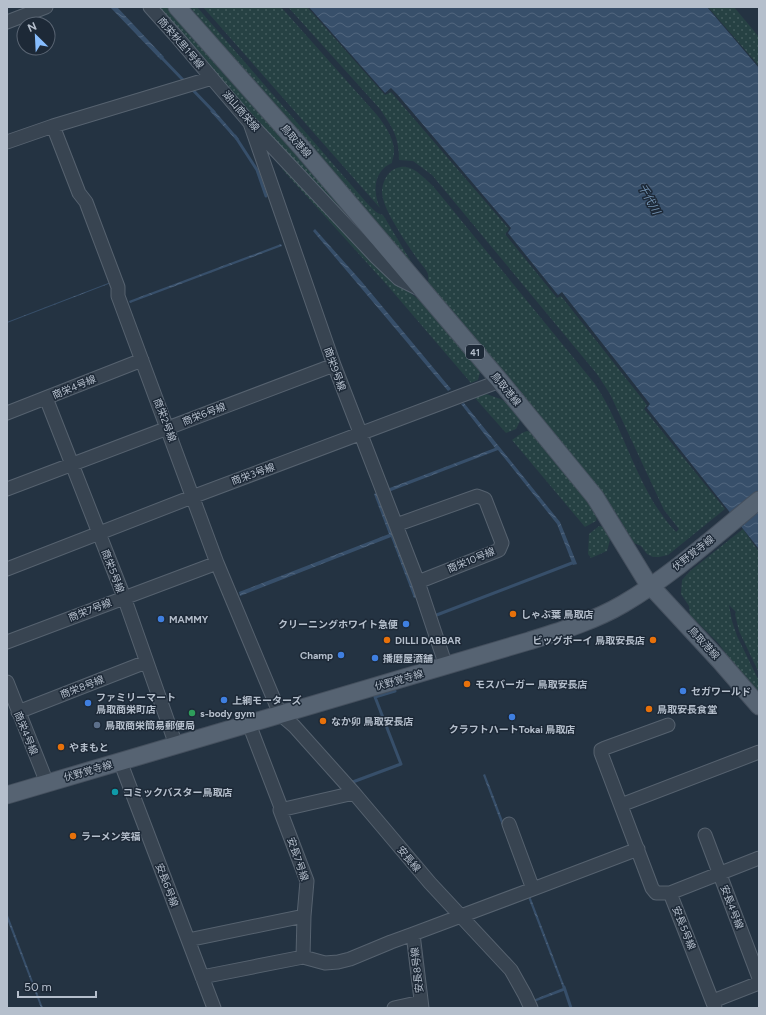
<svg xmlns="http://www.w3.org/2000/svg" width="766" height="1015" font-family="Figtree,'Noto Sans JP',sans-serif">
	<style>
		.grass { fill: url(#grass-dots) }
		.water { fill: url(#water-waves) }
		.lines { fill: none; stroke-linecap: round; stroke-linejoin: round }
		.stream { stroke: #374f6a; stroke-width: 3 }
		.minor-casing { stroke: #56626f; stroke-width: 15 }
		.major-casing { stroke: #45505e; stroke-width: 19 }
		.minor { stroke: #384451; stroke-width: 13 }
		.major { stroke: #566372; stroke-width: 17 }
		.food-dot { fill: #e8710a; stroke: #1d2937; stroke-width: 1.5 }
		.shop-dot { fill: #3f7fe0; stroke: #1d2937; stroke-width: 1.5 }
		.leisure-dot { fill: #2e9e5b; stroke: #1d2937; stroke-width: 1.5 }
		.service-dot { fill: #5c6f8a; stroke: #1d2937; stroke-width: 1.5 }
		.culture-dot { fill: #0f9aa8; stroke: #1d2937; stroke-width: 1.5 }
		.labels { text-anchor: middle; dominant-baseline: central; stroke-width: 3; stroke-linejoin: round; paint-order: stroke }
		.shield { fill: #1d2937; stroke: #87929f; stroke-width: 1 }
		.shield-label { font-size: 9px; font-weight: bold; fill: #b5bfcc }
		.street-label { font-size: 10px; fill: #b5bfcc; stroke: #1d2937 }
		.poi-label { font-size: 10px; font-weight: bold; fill: #b5bfcc; stroke: #1d2937; text-anchor: start }
		.water-label { font-size: 11px; font-style: italic; fill: #7392b1; stroke: #1d2937 }
	</style>
	<defs>
		<pattern id="grass-dots" width="8" height="8" patternUnits="userSpaceOnUse"><rect width="8" height="8" fill="#264143"/><path d="M2 2h.1M6 6h.1" fill="none" stroke="#435b5d" stroke-width="1.8" stroke-linecap="round"/></pattern>
		<pattern id="water-waves" width="16" height="10" patternUnits="userSpaceOnUse"><rect width="16" height="10" fill="#374f6a"/><path d="M0 5q4-4 8 0t8 0" fill="none" stroke="#52677e"/></pattern>
	</defs>
	<rect width="100%" height="100%" fill="#243342"/>
	<!-- grass -->
	<path class="grass" d="M156,7H170L400,274L291,160Z
		M184,7H197L366,202C371,207 376,214 383,215L412,263L411,266Z
		M203,7H281L377,115C385,125 395,140 394,153C394,157 392,159 392,163C389,164 386,166 384,168C373,178 374,196 380,208Z
		M288,7H307L385,95L391,92L509,229L505,234L557,298L561,296L647,405L644,409L725,509L668,555L659,557H653L647,554L641,546L634,543L614,510L428,284C428,281 429,275 427,272C425,268 421,264 418,260C408,245 382,209 382,192C382,185 385,178 389,173C393,169 400,166 406,167C417,169 425,179 433,186L595,384C626,431 637,491 676,532L679,529L664,510L610,394L597,374L432,175L413,161L399,160C399,136 393,129 380,109Z
		M708,7H734L759,37V66Z
		M282,169L289,173L395,281L423,303L481,368L478,380L471,383L387,285Z
		M486,394C504,400 513,402 520,421L516,429L506,433L475,398Z
		M527,431L531,432L581,490L597,516L596,521L585,527L512,440L522,433Z
		M599,526L604,527L610,540L607,551L591,558L588,554L589,534Z
		M743,529L759,552V673L739,631L735,614L736,612L729,605L732,621L737,636L759,681V696L718,643L690,615L689,606L681,594L682,580L690,571Z"/>
	<!-- water -->
	<path class="water" d="M110,7H117L164,57L161,60Z
		M309,7H707L759,68V549L647,408L650,404L562,292L558,295L508,233L511,228L397,94L391,88L385,93Z
		M213,109L239,139L236,140L210,111Z
		M315,229L362,282L451,389L448,391L313,231Z
		M281,244L282,246L130,303L129,301Z
		M111,282V283L7,323V322Z
		M464,403L560,522L577,564L573,565L557,524L498,450L378,496L417,597L414,598L391,537L240,596L239,592L389,534L374,494L495,448L461,404Z
		M485,774L519,863L523,881L483,775Z
		M530,896L566,990L534,1002L533,1000L563,988L528,897Z
		M7,913L43,1008H41L7,919Z"/>
	<g class="lines">
		<!-- stream -->
		<path class="stream" d="M160,56L185,82
			M190,87L214,112
			M235,136L257,170L266,196
			M434,616L572,563
			M350,783L401,764L375,697L395,691
			M564,987L571,1008"/>
		<!-- minor casing -->
		<g class="minor-casing">
			<path id="minor" d="M150,7L176,36L250,123L376,257L399,279L421,290
				M7,22L46,7
				M250,123L334,365L418,582L446,666
				M53,126L79,193L86,202L118,287V296L217,563L280,714L294,726L354,793L430,883L511,970L525,995L531,1008
				M7,142L53,126L212,78
				M46,398L124,597L176,745
				M7,413L142,360
				M7,489L334,365
				M396,525L477,496L485,499L502,543L499,550L418,582
				M7,569L192,497L500,381
				M7,642L217,563
				M7,682L47,783
				M18,712L146,662
				M249,724L282,810
				M668,725L605,748L601,750V753L652,888L656,893H670
				M120,761L214,1008
				M621,805L759,752
				M705,835L759,978
				M533,889L638,849
				M188,940L304,916L307,881L280,810L354,793
				M303,957L304,916
				M202,977L303,957L325,963L338,962L350,959L391,942L413,934
				M713,1001L759,983
				M394,1008L421,1002
				M422,1008L413,934L533,889L509,824
				M715,1008L670,893L759,858"/>
		</g>
		<!-- major casing -->
		<g class="major-casing">
			<path id="major" d="M177,7L302,148L500,381L595,497L647,582L720,661L759,706
				M7,795L529,641C561,631 594,621 623,604C672,575 715,536 759,500"/>
		</g>
		<!-- minor -->
		<use href="#minor" class="minor"/>
		<!-- major -->
		<use href="#major" class="major"/>
	</g>
	<!-- markers -->
	<g class="food-dot">
		<circle cx="513" cy="614" r="4"/>
		<circle cx="387" cy="640" r="4"/>
		<circle cx="653" cy="640" r="4"/>
		<circle cx="467" cy="684" r="4"/>
		<circle cx="649" cy="709" r="4"/>
		<circle cx="323" cy="721" r="4"/>
		<circle cx="61" cy="747" r="4"/>
		<circle cx="73" cy="836" r="4"/>
	</g>
	<g class="shop-dot">
		<circle cx="161" cy="619" r="4"/>
		<circle cx="406" cy="624" r="4"/>
		<circle cx="341" cy="655" r="4"/>
		<circle cx="375" cy="658" r="4"/>
		<circle cx="683" cy="691" r="4"/>
		<circle cx="224" cy="700" r="4"/>
		<circle cx="88" cy="703" r="4"/>
		<circle cx="512" cy="717" r="4"/>
	</g>
	<circle class="leisure-dot" cx="192" cy="713" r="4"/>
	<circle class="service-dot" cx="97" cy="725" r="4"/>
	<circle class="culture-dot" cx="115" cy="792" r="4"/>
	<g class="labels">
		<!-- shield labels -->
		<rect class="shield" x="466" y="345" width="18" height="14" rx="3"/>
		<g class="shield-label">
			<text x="475" y="352">41</text>
		</g>
		<!-- street labels -->
		<g class="street-label">
			<text transform="translate(181 43) rotate(49)">商栄秋里1号線</text>
			<text transform="translate(241 111) rotate(49)">湖山商栄線</text>
			<text transform="translate(296 141) rotate(49)">鳥取港線</text>
			<text transform="translate(335 369) rotate(70)">商栄9号線</text>
			<text transform="translate(74 387) rotate(-22)">商栄4号線</text>
			<text transform="translate(506 389) rotate(50)">鳥取港線</text>
			<text transform="translate(204 414) rotate(-21)">商栄6号線</text>
			<text transform="translate(165 420) rotate(69)">商栄2号線</text>
			<text transform="translate(253 474) rotate(-20)">商栄3号線</text>
			<text transform="translate(693 553) rotate(-38)">伏野覚寺線</text>
			<text transform="translate(471 560) rotate(-22)">商栄10号線</text>
			<text transform="translate(113 571) rotate(69)">商栄5号線</text>
			<text transform="translate(90 610) rotate(-21)">商栄7号線</text>
			<text transform="translate(704 643) rotate(47)">鳥取港線</text>
			<text transform="translate(399 680) rotate(-16)">伏野覚寺線</text>
			<text transform="translate(82 687) rotate(-21)">商栄8号線</text>
			<text transform="translate(26 733) rotate(68)">商栄4号線</text>
			<text transform="translate(88 771) rotate(-16)">伏野覚寺線</text>
			<text transform="translate(298 859) rotate(71)">安長7号線</text>
			<text transform="translate(409 859) rotate(50)">安長線</text>
			<text transform="translate(167 885) rotate(69)">安長6号線</text>
			<text transform="translate(732 907) rotate(69)">安長4号線</text>
			<text transform="translate(684 928) rotate(68)">安長5号線</text>
			<text transform="translate(417 970) rotate(-96)">安長8号線</text>
		</g>
		<!-- poi labels -->
		<g class="poi-label">
			<text x="521" y="614">しゃぶ葉 鳥取店</text>
			<text x="169" y="619">MAMMY</text>
			<text x="398" y="624" text-anchor="end">クリーニングホワイト急便</text>
			<text x="395" y="640">DILLI DABBAR</text>
			<text x="645" y="640" text-anchor="end">ビッグボーイ 鳥取安長店</text>
			<text x="333" y="655" text-anchor="end">Champ</text>
			<text x="383" y="658">播磨屋酒舗</text>
			<text x="475" y="684">モスバーガー 鳥取安長店</text>
			<text x="691" y="691">セガワールド</text>
			<text x="96" y="697">ファミリーマート<tspan x="96" dy="12">鳥取商栄町店</tspan></text>
			<text x="232" y="700">上綱モーターズ</text>
			<text x="657" y="709">鳥取安長食堂</text>
			<text x="200" y="713">s-body gym</text>
			<text x="331" y="721">なか卯 鳥取安長店</text>
			<text x="105" y="725">鳥取商栄簡易郵便局</text>
			<text x="512" y="729" text-anchor="middle">クラフトハートTokai 鳥取店</text>
			<text x="69" y="747">やまもと</text>
			<text x="123" y="792">コミックバスター鳥取店</text>
			<text x="81" y="836">ラーメン笑福</text>
		</g>
		<!-- water labels -->
		<g class="water-label">
			<text transform="translate(649 199) rotate(61)">千代川</text>
		</g>
	</g>
	<!-- border -->
	<rect width="766" height="1015" fill="none" stroke="#b5bfcc" stroke-width="16"/>
	<!-- north arrow -->
	<g transform="translate(36 36) rotate(336)"><circle r="19" fill="#1d2937" stroke="#5a6573"/>
	<path d="M0-3L7 15L0 10L-7 15Z" fill="#87bdfe"/>
	<text y="-6" font-size="11" font-weight="bold" text-anchor="middle" fill="#b5bfcc">N</text>
	</g>
	<!-- scale -->
	<path d="M18 991v6h78v-6" fill="none" stroke="#b5bfcc" stroke-width="2"/>
	<text x="24" y="991" font-size="12" fill="#b5bfcc" stroke="#1d2937" stroke-width="3" paint-order="stroke">50 m</text>
</svg>
